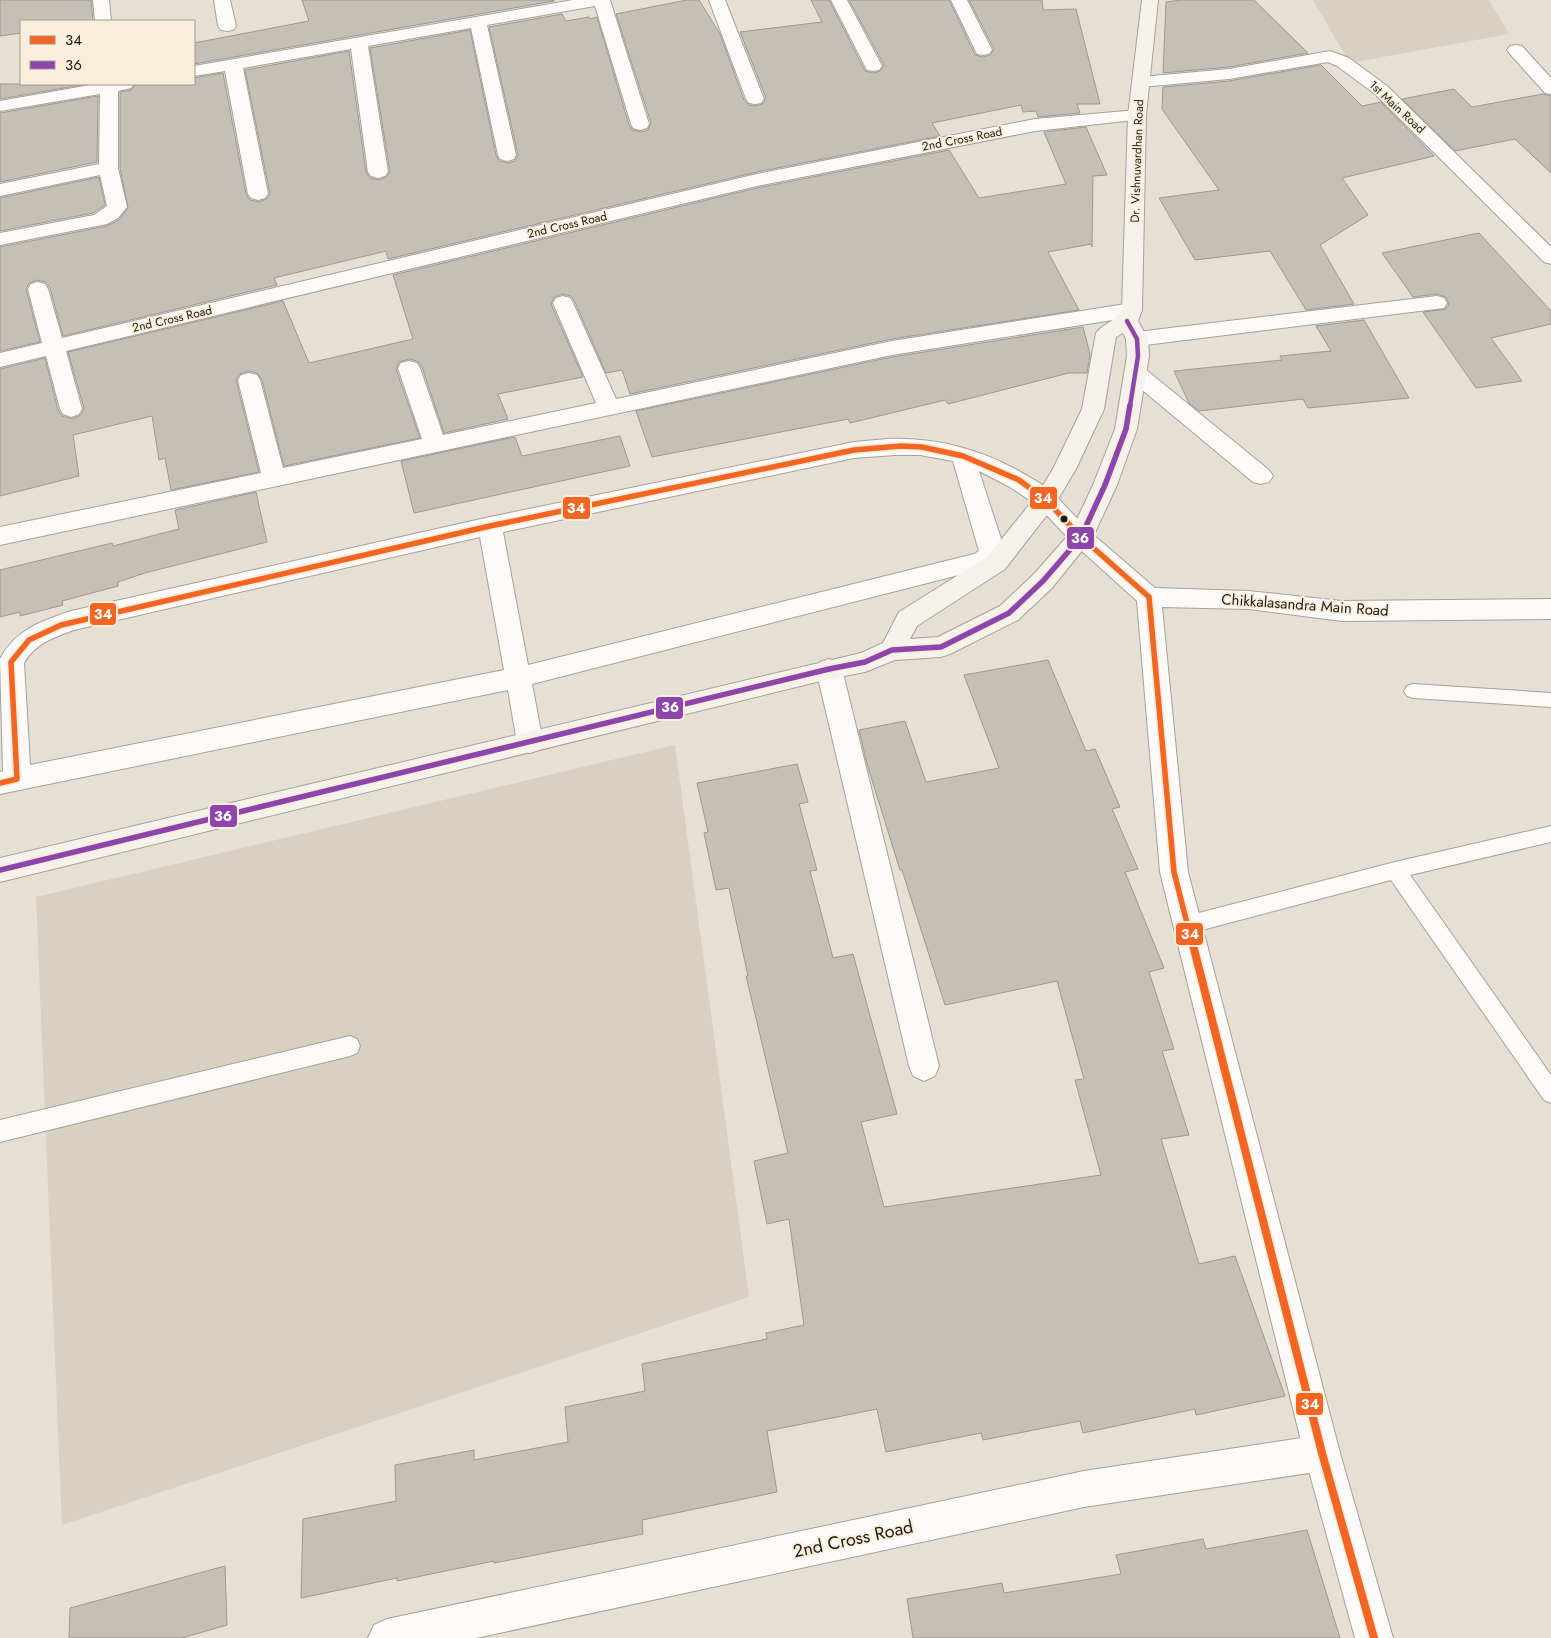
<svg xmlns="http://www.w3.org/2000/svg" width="1551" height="1638" font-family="Jost,sans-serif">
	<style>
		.green { fill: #d8d0c0 }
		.building { fill: #c4bfb7; stroke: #9d9890 }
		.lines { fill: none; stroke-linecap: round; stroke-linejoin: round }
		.service-casing { stroke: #a6a199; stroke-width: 2 }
		.minor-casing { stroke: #a6a199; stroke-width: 2 }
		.tertiary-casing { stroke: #a6a199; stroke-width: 2 }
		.secondary-casing { stroke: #a6a199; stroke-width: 2 }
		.service { fill: #fbfaf9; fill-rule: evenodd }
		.minor { fill: #fbfaf9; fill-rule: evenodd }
		.tertiary { fill: #fbfaf9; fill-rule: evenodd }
		.secondary { fill: #f5f2ec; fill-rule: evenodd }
		.bus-1-far1-casing { stroke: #f8eedb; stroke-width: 9 }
		.bus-1-casing { stroke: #f8eedb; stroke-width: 11 }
		.bus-2-far1-casing { stroke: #f8eedb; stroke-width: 7 }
		.bus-2-casing { stroke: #f8eedb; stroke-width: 9 }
		.bus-1-far1 { stroke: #f26522; stroke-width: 5.5 }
		.bus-1 { stroke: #f26522; stroke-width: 8 }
		.bus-2-far1 { stroke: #8e44ad; stroke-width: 4.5 }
		.bus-2 { stroke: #8e44ad; stroke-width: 5.5 }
		.bus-dot { fill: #201c15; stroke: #f8eedb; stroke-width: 2 }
		.labels { text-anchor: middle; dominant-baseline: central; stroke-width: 4; stroke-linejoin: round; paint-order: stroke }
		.far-street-label { font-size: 12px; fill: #201c15; stroke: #f8eedb }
		.street-label { font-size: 15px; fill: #201c15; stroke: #f8eedb }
		.near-street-label { font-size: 18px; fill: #201c15; stroke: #f8eedb }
		.line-badge { stroke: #f8eedb; stroke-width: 2 }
		.badge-label { font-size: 14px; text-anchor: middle; font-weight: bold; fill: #fff }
	</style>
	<rect width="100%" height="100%" fill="#e5dfd4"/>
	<!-- green -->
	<path class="green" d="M1313,0H1489L1509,34L1350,63Z
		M675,745L749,1297L62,1525L36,897Z"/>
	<!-- building -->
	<path class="building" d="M0,0H91L93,21H21V33L0,36Z
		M302,0H554V1L194,64V43L309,21Z
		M687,0H699L720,34L744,100L749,105L755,106L762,104L766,98L740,32L822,22L811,0H829L865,71L873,73L880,71L884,65L849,0H949L975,55L983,57L990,55L994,49L969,0H1042L1043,10L1076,9L1100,104H1077L1080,113L1038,117L1036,111L1023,112L1021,105L932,123L940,136L757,172L388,259L386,251L274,278L277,285L63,336L50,288L46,282L37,280L29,283L26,289L40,342L0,351V247L107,226L119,220L128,208L120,168V92L131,90L136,84H194V78L223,73L246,194L250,200L259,202L266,199L270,194L245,70L349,51L366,172L370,178L379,180L386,177L390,172L370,48L470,30L496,155L499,161L508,163L515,161L518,155L489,27L562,14L566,21L589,17L590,19L597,17L629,125L632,130L641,132L648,130L651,123L616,14Z
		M1181,0H1254L1308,53L1229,67L1163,73L1166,2Z
		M1321,65L1362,106L1381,102L1434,156L1342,178L1368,215L1320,245L1354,304L1306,310L1270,251L1195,260L1159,198L1219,190L1162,109L1163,87L1229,81Z
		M0,84H87L0,99Z
		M1454,89L1472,107L1543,94L1551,96V173L1515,139L1455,151L1402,99Z
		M98,96L97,162L0,182V113Z
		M1086,127L1107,175L1093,176L1092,247L1091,244L1048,252L1079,310L892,339L630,394L622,370L606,373L575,302L571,296L562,294L554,297L551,304L583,377L498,394L508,419L444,433L422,367L417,361L409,359L399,362L396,369L420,438L284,466L262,380L257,373L249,371L239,374L236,380L259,472L171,490L165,458L159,460L152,416L73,435L79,476L0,496V369L45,358L58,410L62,416L72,419L81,415L84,408L68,352L283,301L309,363L413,339L393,275L757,188L949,150L979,198L1066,184L1044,132Z
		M99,177L105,205L93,213L0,231V198Z
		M1479,233L1551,311V324L1491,338L1522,381L1476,388L1423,312L1446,309L1449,304L1446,297L1437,294L1413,297L1382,253Z
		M1364,320L1409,398L1308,408L1303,399L1199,411L1189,403L1174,371L1282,360L1280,356L1331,351L1316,326Z
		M1083,327L1090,354L1087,373H1069L948,404L945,400L850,423L848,419L652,457L636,411L892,357Z
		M620,436L630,466L414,513L401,461L515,437L522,456Z
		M256,492L267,542L145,573L118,582V586L62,601L63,605L20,616V612L0,617V570L112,543L113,546L179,529L175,510Z
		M1048,660L1086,751L1095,749L1120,807L1112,809L1138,869L1125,872L1164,968L1149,972L1174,1049L1162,1051L1189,1135L1161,1139L1199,1264L1235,1256L1285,1396L1196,1415L1195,1409L1083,1433L1080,1421L983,1440L981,1433L886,1452L877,1409L767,1431L777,1492L642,1520L643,1534L494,1563V1561L397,1581V1578L301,1598L303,1519L396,1501L395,1465L474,1450V1460L568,1442L565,1407L645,1391L642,1364L767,1339L766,1333L804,1325L789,1219L767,1224L754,1161L788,1153L746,976H748L729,888L716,890L704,833L708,832L697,783L797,764L808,802L799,804L817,870L810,871L833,958L853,954L897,1114L861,1122L884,1207L1101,1175L1075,1080L1084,1079L1057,981L945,1005L902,870H900L867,764L859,730L905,721L926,782L999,768L964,675Z
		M1307,1530L1340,1638H913L907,1599L1002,1583L1004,1593L1121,1574L1116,1555L1203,1539L1206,1549Z
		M225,1566L227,1625L182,1638H69L70,1608Z"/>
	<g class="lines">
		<!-- service casing -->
		<g class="service-casing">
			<path id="service" d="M1413,684L1551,693V707L1413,698L1407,696L1404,691L1407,686Z
				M1551,826V842L1410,875L1551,1075V1103L1544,1100L1391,880L1187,934L1180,931L1177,925L1180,919L1187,916L1395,862Z
				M350,1036L357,1039L360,1046L357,1053L350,1056L0,1142V1120Z"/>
		</g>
		<!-- minor casing -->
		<g class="minor-casing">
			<path id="minor" d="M93,0H109L111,21H95Z
				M214,0H230L236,26L233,30L227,31L221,30L218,26Z
				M573,0H610L649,124L647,128L640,130L633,128L631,124L595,6L487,25L516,155L514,159L507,161L500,159L498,155L471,28L368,46L388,172L385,176L378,178L371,176L368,172L351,49L243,68L268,194L265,198L258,200L251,198L248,194L225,71L194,76V66Z
				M709,0H725L764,99L761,103L755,104L749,103L746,99Z
				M831,0H847L882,66L879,70L873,71L867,70Z
				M951,0H967L992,50L989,54L983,55L977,54Z
				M1516,45L1522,46L1551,78V94L1545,93L1510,54L1507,50L1510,46Z
				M1330,51L1349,58L1387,86L1551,247V264L1544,262L1375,94L1337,66L1328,62L1229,79L1141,87L1135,86L1132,82L1135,78L1141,77L1229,69Z
				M96,84H134L131,88L118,91V168L127,207L118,218L107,224L0,245V233L94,215L107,206L100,175L0,196V184L99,164L100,94L0,111V101Z
				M1137,110L1143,111L1146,115L1143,119L1035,131L757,186L66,351L82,409L79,414L71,417L63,414L60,409L46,356L0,367V353L42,343L28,289L31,284L38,282L45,284L48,289L62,338L757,174L1035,119Z
				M563,296L570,298L573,303L616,399L892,341L1132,303L1139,305L1142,310L1139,315L1132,317L892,355L0,545V527L261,473L238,380L241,375L249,373L257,375L260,380L283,468L422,439L398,368L401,363L409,361L417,363L420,368L443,435L596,403L553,303L556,298Z
				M1437,296L1444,298L1447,303L1444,308L1137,346L1129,344L1126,339L1129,334L1137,332Z
				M1137,367L1145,369L1269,470L1273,476L1269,482L1261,484L1253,482L1129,379L1126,374L1129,369Z
				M887,439C939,437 987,451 1031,478C1041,484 1052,490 1058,500L1054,506L1046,508L1038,506L1010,487L979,471L1005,551L997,563L990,567L532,684L543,742L539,750L530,753L521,750L517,742L508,690L0,794V772L3,771L0,659C15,630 41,621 71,611L490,517L854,442ZM895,455H920L953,461L979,551L974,554L528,665L503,532L854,458ZM480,537L504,670L30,765L24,663C35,644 54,637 74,630Z
				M829,659L838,662L842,669L939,1066L935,1076L924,1081L913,1076L909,1066L816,669L820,662Z
				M1322,1435L1335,1440L1340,1453L1335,1466L1322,1471L1084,1507L476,1638H368L374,1625L387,1619L1084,1471Z"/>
		</g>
		<!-- tertiary casing -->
		<g class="tertiary-casing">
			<path id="tertiary" d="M1046,492L1054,494L1089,531L1155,588L1248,591L1342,601L1551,599V619L1342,621L1248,609L1162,607L1188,872L1340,1453L1393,1638H1355L1304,1453L1160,872L1137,601L1073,543L1038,506L1034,500L1038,494Z"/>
		</g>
		<!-- secondary casing -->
		<g class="secondary-casing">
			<path id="secondary" d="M1142,0H1158L1146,115L1142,310L1138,321L1148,339L1149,356L1137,429L1117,485L1093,537L1052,588L1018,620L950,654L941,657L895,660L865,672L829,679L0,882V858L861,653L883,643L899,612L987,557L1038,494L1054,467L1082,409L1096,333C1103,323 1116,322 1122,310L1128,115ZM1123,333L1126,339L1127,356L1115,429L1093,485L1071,532L1034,574L1000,606L938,637L910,639L917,626L1005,569L1054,506L1076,469L1104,409L1115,342L1116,337Z"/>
		</g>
		<!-- service -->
		<use href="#service" class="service"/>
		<!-- minor -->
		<use href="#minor" class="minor"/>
		<!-- tertiary -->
		<use href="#tertiary" class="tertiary"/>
		<!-- secondary -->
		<use href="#secondary" class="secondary"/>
		<!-- bus-1-far1 casing -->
		<g class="bus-1-far1-casing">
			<path id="bus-1-far1" d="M0,783L17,779L11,662L29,640L61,625L490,526L854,450L901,446L922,447L963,456L1019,480L1046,500L1081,537L1149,597L1174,872L1191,939"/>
		</g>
		<!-- bus-1 casing -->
		<g class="bus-1-casing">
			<path id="bus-1" d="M1191,937L1322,1453L1374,1638"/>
		</g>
		<!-- bus-2-far1 casing -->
		<g class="bus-2-far1-casing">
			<path id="bus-2-far1" d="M1127,321L1137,339L1138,356L1130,406"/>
		</g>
		<!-- bus-2 casing -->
		<g class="bus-2-casing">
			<path id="bus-2" d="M0,870L829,669L865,662L892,650L941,647L1009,613L1043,581L1081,537L1105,485L1126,429L1130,405"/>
		</g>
		<!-- bus-1-far1 -->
		<use href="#bus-1-far1" class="bus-1-far1"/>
		<!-- bus-1 -->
		<use href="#bus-1" class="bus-1"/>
		<!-- bus-2-far1 -->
		<use href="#bus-2-far1" class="bus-2-far1"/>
		<!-- bus-2 -->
		<use href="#bus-2" class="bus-2"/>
	</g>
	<!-- markers -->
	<circle class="bus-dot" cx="1064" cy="519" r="4.5"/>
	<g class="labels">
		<!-- far-street labels -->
		<g class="far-street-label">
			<text transform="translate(1397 107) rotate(43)">1st Main Road</text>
			<text transform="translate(962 139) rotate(-11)">2nd Cross Road</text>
			<text transform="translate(1137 161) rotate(-88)">Dr. Vishnuvardhan Road</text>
			<text transform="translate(567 225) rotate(-13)">2nd Cross Road</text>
			<text transform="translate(172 319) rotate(-13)">2nd Cross Road</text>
		</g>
		<!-- street labels -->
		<g class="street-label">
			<text transform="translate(1305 605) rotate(4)">Chikkalasandra Main Road</text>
		</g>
		<!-- near-street labels -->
		<g class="near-street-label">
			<text transform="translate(853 1539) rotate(-12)">2nd Cross Road</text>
		</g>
	</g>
	<g class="line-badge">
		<rect x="1029" y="486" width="29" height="24" rx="5" fill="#f26522"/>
		<rect x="562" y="496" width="29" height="24" rx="5" fill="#f26522"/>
		<rect x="1066" y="526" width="29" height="24" rx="5" fill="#8e44ad"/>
		<rect x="89" y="602" width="28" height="24" rx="5" fill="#f26522"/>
		<rect x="655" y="696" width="29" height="24" rx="5" fill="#8e44ad"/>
		<rect x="209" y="804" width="29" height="24" rx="5" fill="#8e44ad"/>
		<rect x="1175" y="922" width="29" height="24" rx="5" fill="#f26522"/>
		<rect x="1295" y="1392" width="29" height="24" rx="5" fill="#f26522"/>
	</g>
	<g class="badge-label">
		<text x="1043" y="503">34</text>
		<text x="576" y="513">34</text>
		<text x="1080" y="543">36</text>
		<text x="103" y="619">34</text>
		<text x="670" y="712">36</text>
		<text x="223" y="821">36</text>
		<text x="1190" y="939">34</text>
		<text x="1310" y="1409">34</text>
	</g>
	<!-- legend -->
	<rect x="20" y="20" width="175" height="65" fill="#f8eedb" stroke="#a29a8c"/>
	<rect x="30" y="36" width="25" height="8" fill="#f26522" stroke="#a29a8c"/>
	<text x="65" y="45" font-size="15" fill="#201c15">34</text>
	<rect x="30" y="61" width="25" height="8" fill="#8e44ad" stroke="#a29a8c"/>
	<text x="65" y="70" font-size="15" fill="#201c15">36</text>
</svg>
